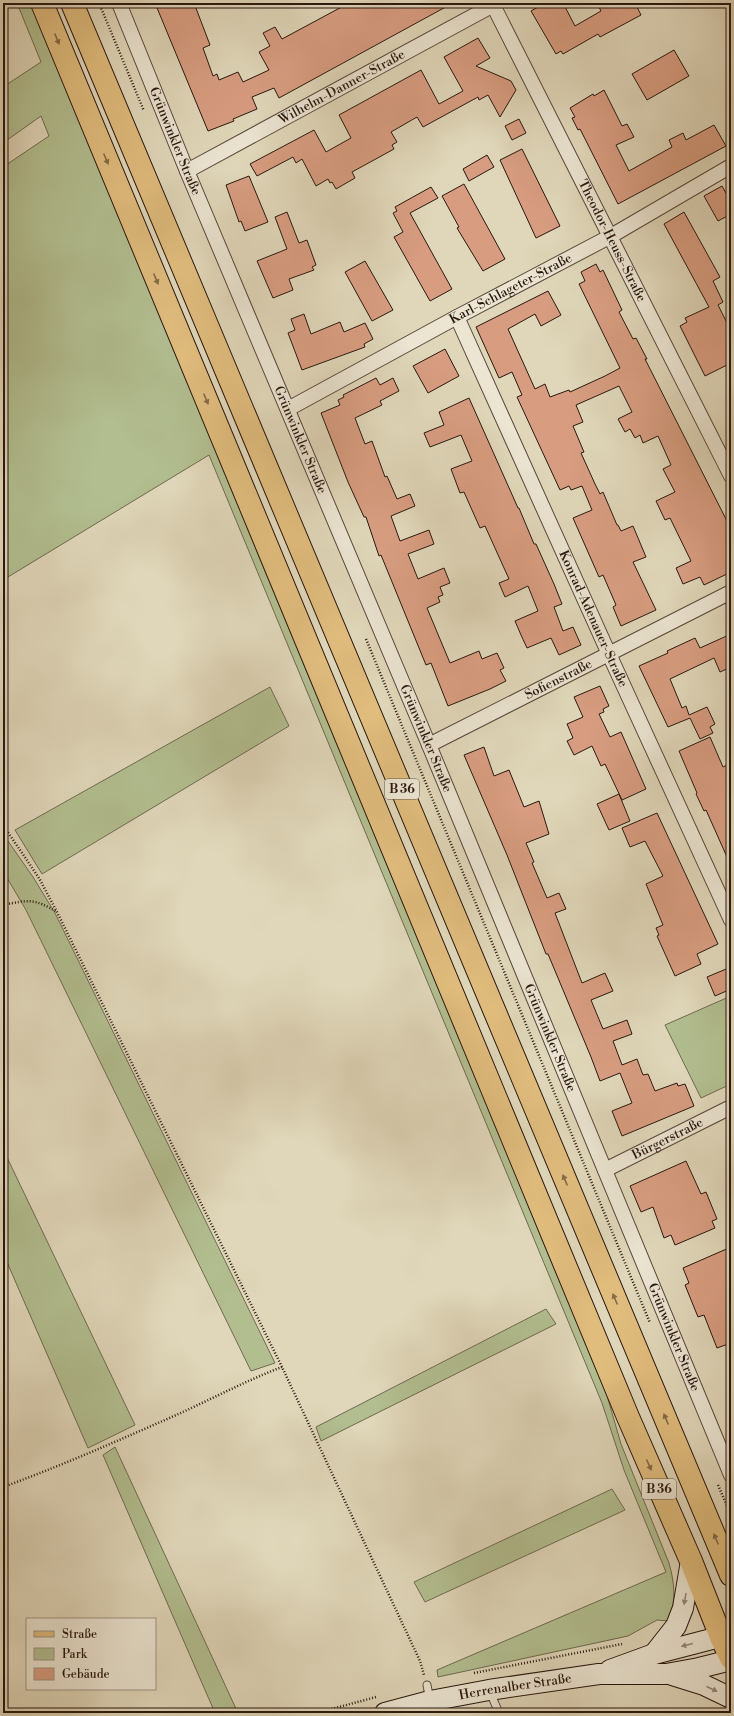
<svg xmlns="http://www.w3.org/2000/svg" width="734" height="1716" font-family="'Libre Bodoni',serif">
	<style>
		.green { fill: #b2be90; stroke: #6e6a50 }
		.building { fill: #d89d81; stroke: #29170f }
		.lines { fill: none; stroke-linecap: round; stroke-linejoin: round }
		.lane-casing { stroke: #57473a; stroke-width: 9 }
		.street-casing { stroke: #57473a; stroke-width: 16 }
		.secondary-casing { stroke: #29170f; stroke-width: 22 }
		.primary-casing { stroke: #29170f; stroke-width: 24 }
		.path { stroke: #29170f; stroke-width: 2.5; stroke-dasharray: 1 2; stroke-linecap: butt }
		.lane { stroke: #ebe5d2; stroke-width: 7 }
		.street { stroke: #ebe5d2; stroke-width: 14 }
		.secondary { stroke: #ebe5d2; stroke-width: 20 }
		.primary { stroke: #e0bc7d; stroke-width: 22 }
		.oneway { fill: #846a46 }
		.oneway2 { fill: #94887a }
		.labels { text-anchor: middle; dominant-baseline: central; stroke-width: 3.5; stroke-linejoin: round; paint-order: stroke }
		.shield { fill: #ebe5d2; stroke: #63554a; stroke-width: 1 }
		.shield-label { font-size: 12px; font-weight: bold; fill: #29170f }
		.street-label { font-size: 13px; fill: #29170f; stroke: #ebe5d2 }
	</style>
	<rect width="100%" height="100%" fill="#e0d7ba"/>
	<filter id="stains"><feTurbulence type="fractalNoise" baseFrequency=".005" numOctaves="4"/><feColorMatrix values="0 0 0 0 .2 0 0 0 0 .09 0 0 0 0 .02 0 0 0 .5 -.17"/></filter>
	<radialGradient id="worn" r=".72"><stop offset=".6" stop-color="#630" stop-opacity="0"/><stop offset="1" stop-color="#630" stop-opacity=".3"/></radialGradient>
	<!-- green -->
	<path class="green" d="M17,3H33L195,392L606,1392L621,1444L669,1563C675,1585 676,1599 669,1621L657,1620L628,1636L438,1677L437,1670L666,1572L624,1470L602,1403L209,455L3,580V167L49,136L41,116L3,143V87L41,62Z
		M270,687L289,726L42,874L15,830Z
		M3,834L33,877L55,913L275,1363L251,1371L26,910L3,871Z
		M731,996V1084L701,1098L665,1025Z
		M3,1149L135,1425L88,1448L3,1253Z
		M546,1309L556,1324L321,1441L316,1427Z
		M115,1447L238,1713H215L103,1455Z
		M612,1489L625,1510L425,1602L414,1582Z"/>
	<!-- building -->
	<path class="building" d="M155,3H194L210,45L203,48L213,76L217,74L219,80L238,72L243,82L269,70L259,52L270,46L263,33L275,27L282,39L349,3H453L279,98L274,88L252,97L257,109L233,119L234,121L208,131Z
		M545,3H563L575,26L601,11L597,3H635L641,15L600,37L598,34L563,54L561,51L556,54L531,11Z
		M478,38L490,58L476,66L511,81L516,90L500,117L488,95L479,100L478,97L423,127L417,117L391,132L397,142L392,145L394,149L352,172L355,178L336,189L332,182L330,183L328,179L316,186L302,159L296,163L293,157L257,176L250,164L314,130L326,152L351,138L339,115L421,70L439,104L463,91L444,57Z
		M674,50L689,76L647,100L632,74Z
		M604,90L622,126L627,124L634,137L616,145L629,171L672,147L669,140L683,133L686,140L714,125L726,146L618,204L580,129L578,130L572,118L575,117L570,108L593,94L594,96Z
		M519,119L526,133L512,140L505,126Z
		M522,149L560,226L536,238L500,160Z
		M487,155L494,167L469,181L463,169Z
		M249,176L268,222L245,231L241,221L239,222L226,185Z
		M464,184L505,259L483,271L457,228L459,227L442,196Z
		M722,186L731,202V214L718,221L704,196Z
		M431,187L438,198L410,213L452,289L430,301L394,237L403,232L393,213L397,211L395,207Z
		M287,212L299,243L307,240L316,265L312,267L314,270L289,279L293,290L273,298L257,261L287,249L275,217Z
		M684,212L720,277L713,281L723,302L718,305L731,331V363L705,376L680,326L687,322L685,318L709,307L664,224Z
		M365,261L393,310L372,321L345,272Z
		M596,264L600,272L603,270L622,310L619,312L633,339L636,338L647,359H645L731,529V572L704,585L700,577L683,584L676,568L691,561L670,518L665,520L656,501L675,492L663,469L671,465L658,436L643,443L640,435L635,438L630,429L625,432L618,419L632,412L619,386L576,405L583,422L573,426L584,452L581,453L595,484L600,494L603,492L617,525H618L621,531L633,526L646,557L633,562L656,610L621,626L613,607L616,605L603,575L599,577L573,518L592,510L582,486L571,490L569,486L560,490L517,397L522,395L512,372L499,378L476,327L548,291L561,315L541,326L535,314L508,329L535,389L545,384L550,397L569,390L570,392L605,376L620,368L579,284L585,281L581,272Z
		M304,314L311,334L340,322L344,332L365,323L373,339L364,344L365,347L302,370L288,333L295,330L291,319Z
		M445,349L459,376L428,393L413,366Z
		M376,378L380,385L393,378L399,391L380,401L382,405L355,418L365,444L372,441L385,477L387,476L397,499L410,494L415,506L391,516L400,541L429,530L434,544L408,554L418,579L444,568L450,583L440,587L443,595L438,597L440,602L427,608L450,663L479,651L482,659L497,653L504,668L500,670L506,681L490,689L448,706L431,663L426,665L381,555L379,556L366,517H364L348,482L321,413L340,405L338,400L344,397L343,395Z
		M469,398L518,508H519L534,544H536L554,584L562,604L554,607L563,631L573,627L581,645L559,655L551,638L527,648L521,635L515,621L538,611L528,586L505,597L499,583L509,579L485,526L480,528L464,492L460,493L451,469L472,461L461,435L430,447L424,433L444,425L439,412Z
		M731,634V667L720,672L714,658L670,679L682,708L686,706L689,715L707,707L715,724L710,727L713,733L700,739L690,718L668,727L639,666L668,653L667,651L695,638L700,648Z
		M600,686L609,706L603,709L604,712L599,714L610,737L621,732L646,789L622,800L605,764L601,766L592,746L574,755L567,741L573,738L567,724L583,717L574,697Z
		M710,737L723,767L731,763V866L706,810L704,811L696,794L697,793L679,751Z
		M484,747L494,776L509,770L524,807L539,801L549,834L526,843L534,862L532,863L547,898L559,893L566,909L555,913L582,983L605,973L613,991L591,1000L603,1029L627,1020L632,1034L613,1041L622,1065L637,1059L643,1075L648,1074L655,1091L677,1083L678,1086L685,1084L694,1106L622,1136L612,1111L632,1103L620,1073L600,1081L591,1057L548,954H546L507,855L464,755Z
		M619,794L630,821L609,830L597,804Z
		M657,813L718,944L697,954L701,964L675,976L657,936L659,935L656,928L663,925L646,884L663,876L645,841L630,847L622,828Z
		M731,967V989L715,996L707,977Z
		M686,1161L701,1194L706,1192L717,1219L712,1221L715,1228L675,1245L671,1235L664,1238L653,1207L641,1212L630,1186Z
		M731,1247V1343L717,1348L704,1315L698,1317L685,1285L689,1283L683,1268Z"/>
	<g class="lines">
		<!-- lane casing -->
		<g class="lane-casing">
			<path id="lane" d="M427,1685L430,1701
				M490,1692L499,1713"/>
		</g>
		<!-- street casing -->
		<g class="street-casing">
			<g id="street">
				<path id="s1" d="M119,3L187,171L429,745L731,1475"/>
				<path id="s2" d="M493,5L731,476"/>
				<path id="s3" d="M187,171L497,3"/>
				<path id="s4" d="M457,317L609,654L731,920"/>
				<path id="s5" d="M288,409L457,317L611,236L731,166"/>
				<path id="s6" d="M429,745L731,592"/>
				<path id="s7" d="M605,1170L731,1107"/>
			</g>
		</g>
		<!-- secondary casing -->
		<g class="secondary-casing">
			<g id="secondary">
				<path d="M654,1654L676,1626L683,1608L691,1561"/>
				<path d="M610,1670L654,1654L731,1634"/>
				<path d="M672,1675L704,1685L731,1698"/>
				<path id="s8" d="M385,1713L430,1701L489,1690L599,1674H666L699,1668L731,1660"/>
			</g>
		</g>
		<!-- primary casing -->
		<g class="primary-casing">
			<path id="primary" d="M42,3L628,1417L691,1561L721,1637L731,1658
				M72,3L731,1575"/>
		</g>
		<!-- path -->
		<path class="path" d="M99,3L144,111
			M366,639L650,1323
			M3,825L39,878L57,912L282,1367L420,1661L424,1675
			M3,905C28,900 34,898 57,912
			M718,1485L731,1515
			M3,1487C61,1466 117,1441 174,1416C210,1400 245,1381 282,1367
			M474,1673L622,1644
			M317,1713L376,1697"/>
		<!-- lane -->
		<use href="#lane" class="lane"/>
		<!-- street -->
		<use href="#street" class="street"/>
		<!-- secondary -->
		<use href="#secondary" class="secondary"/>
		<!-- primary -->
		<use href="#primary" class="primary"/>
	</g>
	<!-- one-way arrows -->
	<defs><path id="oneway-solid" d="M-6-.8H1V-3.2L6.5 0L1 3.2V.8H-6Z"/></defs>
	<g class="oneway">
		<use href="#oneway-solid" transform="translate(57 39) rotate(67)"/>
		<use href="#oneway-solid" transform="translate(106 159) rotate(67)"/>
		<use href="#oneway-solid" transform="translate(156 279) rotate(67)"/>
		<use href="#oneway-solid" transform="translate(206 399) rotate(67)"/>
		<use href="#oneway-solid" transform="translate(565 1180) rotate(-113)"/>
		<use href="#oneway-solid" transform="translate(615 1299) rotate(-113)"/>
		<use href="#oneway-solid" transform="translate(666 1419) rotate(-113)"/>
		<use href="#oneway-solid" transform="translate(649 1465) rotate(66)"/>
		<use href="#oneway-solid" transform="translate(716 1539) rotate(-113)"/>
	</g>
	<g class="oneway2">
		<use href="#oneway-solid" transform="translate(685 1599) rotate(100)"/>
		<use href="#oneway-solid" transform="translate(687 1645) rotate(166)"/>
		<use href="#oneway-solid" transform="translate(712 1689) rotate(25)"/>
	</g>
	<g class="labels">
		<!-- shield labels -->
		<g class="shield">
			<rect x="385" y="779" width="34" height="20" rx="3"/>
			<rect x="642" y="1479" width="34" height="20" rx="3"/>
		</g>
		<g class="shield-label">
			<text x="402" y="789">B 36</text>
			<text x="659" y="1489">B 36</text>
		</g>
		<!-- street labels -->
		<g class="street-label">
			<text stroke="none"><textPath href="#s3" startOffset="176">Wilhelm-Danner-Straße</textPath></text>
			<text stroke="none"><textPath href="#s1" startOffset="149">Grünwinkler Straße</textPath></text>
			<text stroke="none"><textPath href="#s2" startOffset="264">Theodor-Heuss-Straße</textPath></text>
			<text stroke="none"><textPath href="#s5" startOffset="253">Karl-Schlageter-Straße</textPath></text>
			<text stroke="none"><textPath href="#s1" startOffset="473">Grünwinkler Straße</textPath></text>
			<text stroke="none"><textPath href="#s4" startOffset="331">Konrad-Adenauer-Straße</textPath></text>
			<text stroke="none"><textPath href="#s6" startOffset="145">Sofienstraße</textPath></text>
			<text stroke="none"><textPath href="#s1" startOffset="797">Grünwinkler Straße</textPath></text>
			<text stroke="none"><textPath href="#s1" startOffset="1121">Grünwinkler Straße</textPath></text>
			<text stroke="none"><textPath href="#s7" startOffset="70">Bürgerstraße</textPath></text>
			<text stroke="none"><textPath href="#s1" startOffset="1445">Grünwinkler Straße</textPath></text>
			<text stroke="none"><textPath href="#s8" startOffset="133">Herrenalber Straße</textPath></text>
		</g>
	</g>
	<!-- margin -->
	<rect width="734" height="1716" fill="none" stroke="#e0d7ba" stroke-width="16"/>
	<rect x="4" y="4" width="726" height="1708" fill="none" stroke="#29170f" stroke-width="2"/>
	<rect x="8" y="8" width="718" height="1700" fill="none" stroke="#29170f"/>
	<!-- legend -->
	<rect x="26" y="1618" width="130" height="72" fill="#ebe5d2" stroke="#9d9384"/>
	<rect x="34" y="1631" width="20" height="6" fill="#e0bc7d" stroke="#9d9384"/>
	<text x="62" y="1638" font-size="12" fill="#29170f">Straße</text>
	<rect x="34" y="1648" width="20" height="12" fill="#b2be90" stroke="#9d9384"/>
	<text x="62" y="1658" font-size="12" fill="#29170f">Park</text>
	<rect x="34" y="1668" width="20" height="12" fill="#d89d81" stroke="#9d9384"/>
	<text x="62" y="1678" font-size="12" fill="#29170f">Gebäude</text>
	<rect width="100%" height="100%" filter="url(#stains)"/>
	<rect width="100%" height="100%" fill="url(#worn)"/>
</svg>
